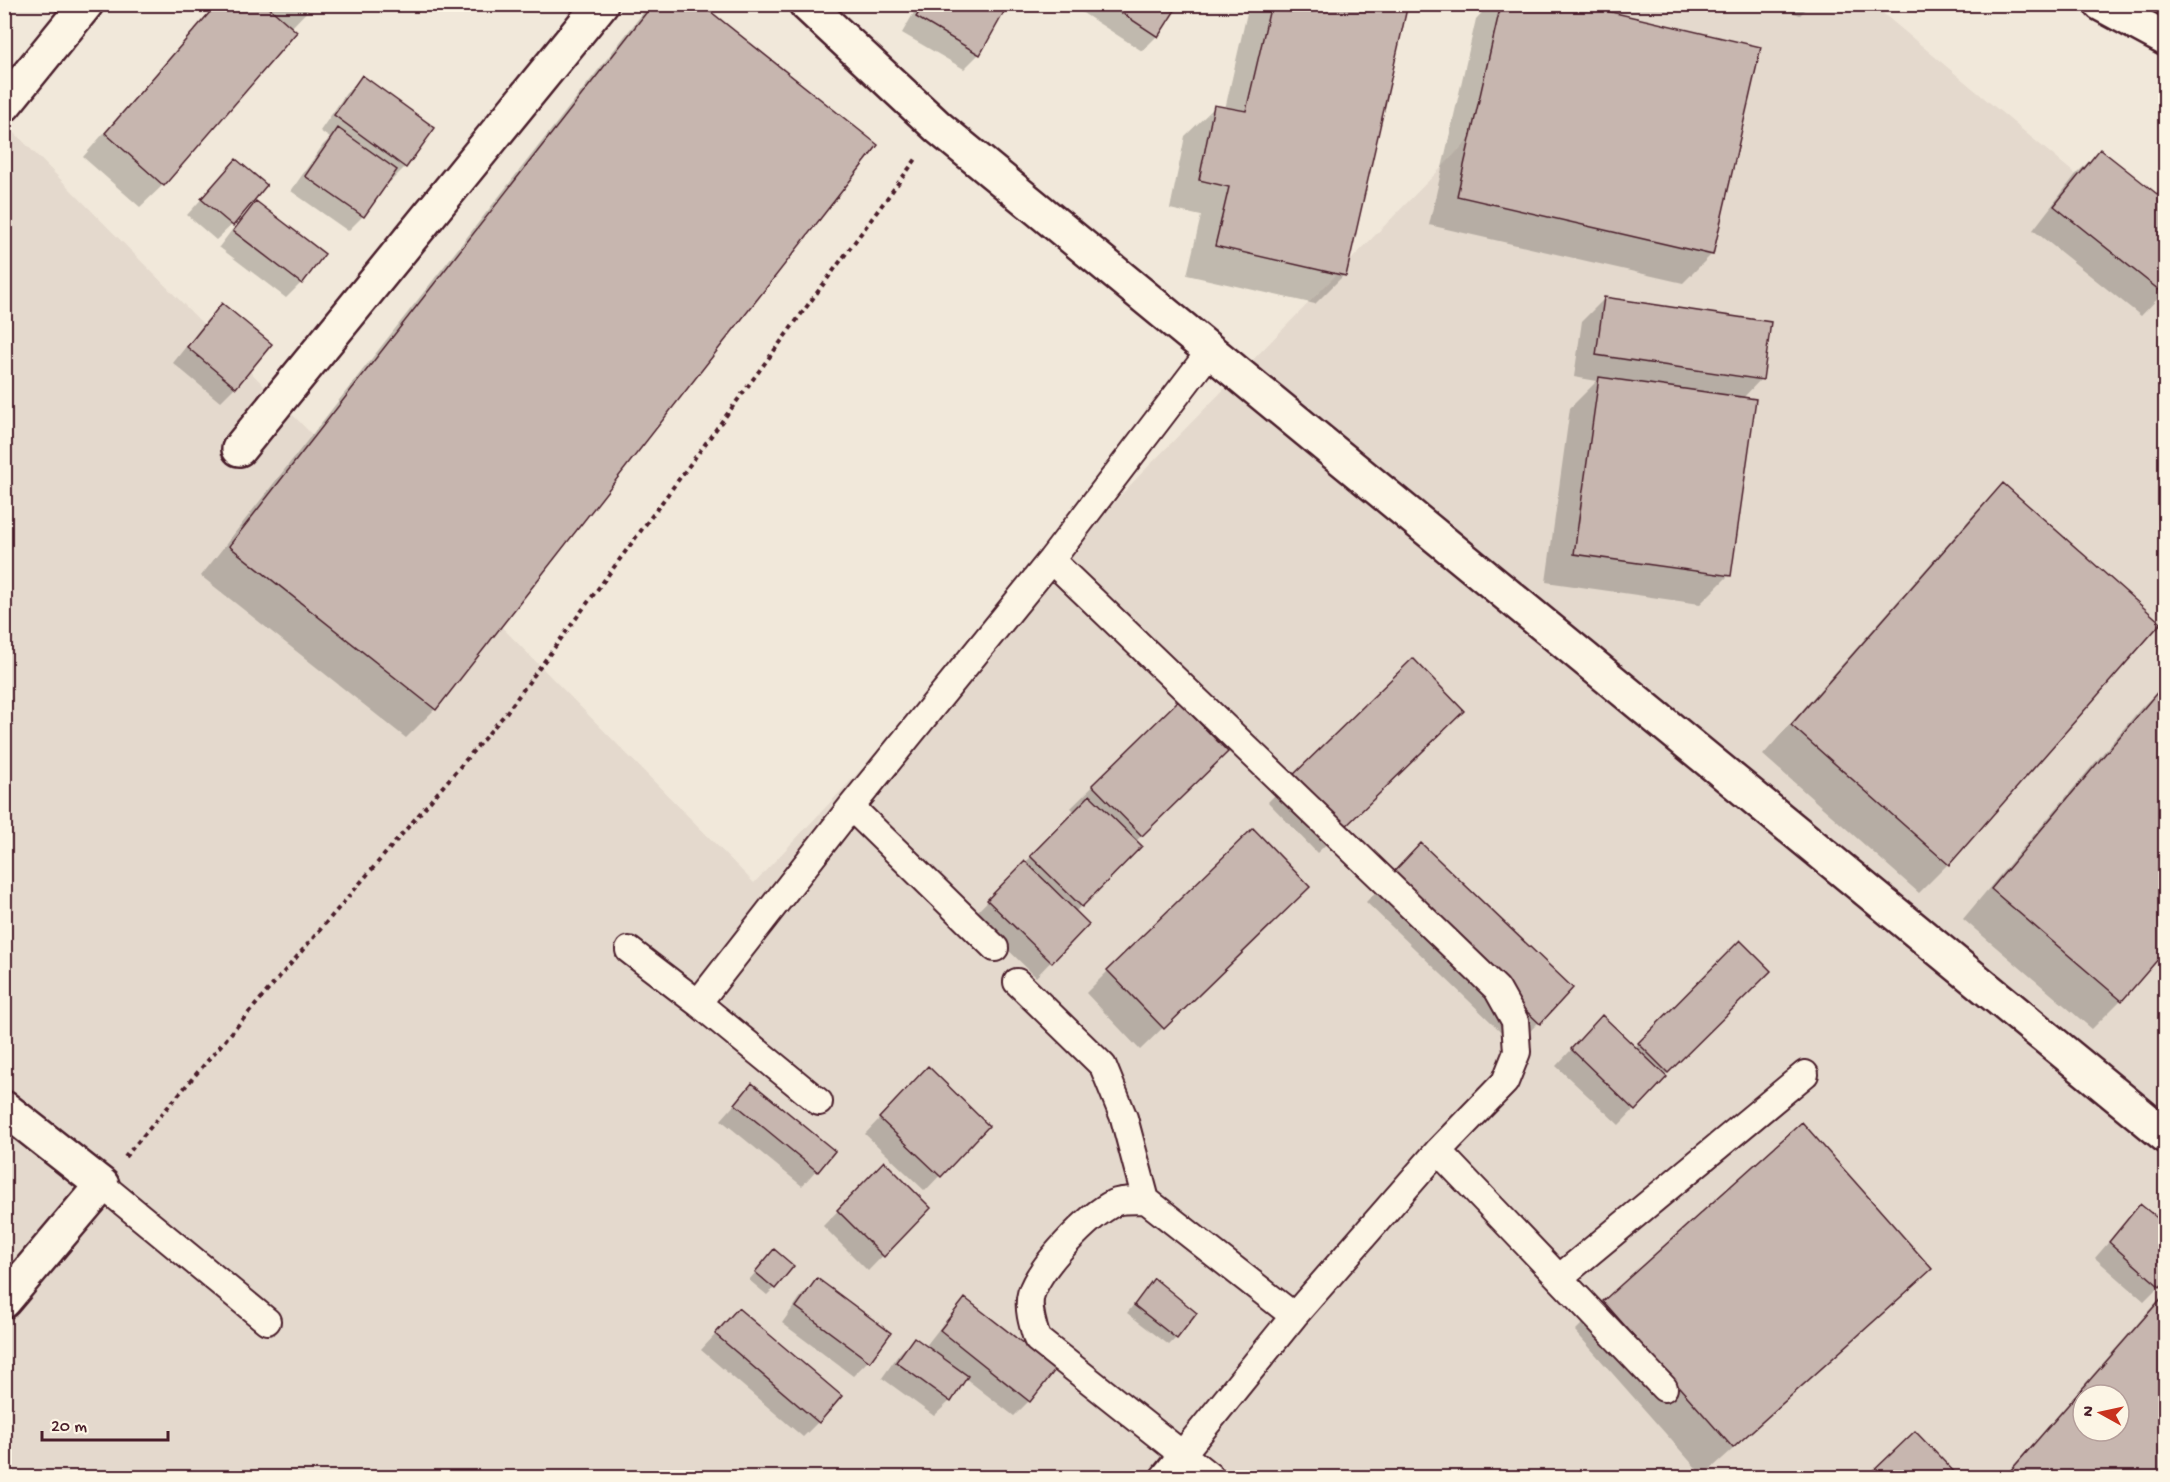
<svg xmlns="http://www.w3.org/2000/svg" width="2170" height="1482" font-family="'Gochi Hand',sans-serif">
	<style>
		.built { fill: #e4d9cd; fill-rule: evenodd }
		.shadow { fill: #0003; fill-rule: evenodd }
		.building { fill: #c7b6af; stroke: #4a1f2b; stroke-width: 1.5; fill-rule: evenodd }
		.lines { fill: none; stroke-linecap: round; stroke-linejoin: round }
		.service-casing { stroke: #4a1f2b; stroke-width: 30 }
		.minor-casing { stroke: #4a1f2b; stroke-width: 38 }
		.path { stroke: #4a1f2b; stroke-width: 4; stroke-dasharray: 4.5 4.5; stroke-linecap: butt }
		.service { stroke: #fcf5e5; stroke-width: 26 }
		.minor { stroke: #fcf5e5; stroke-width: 33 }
	</style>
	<rect width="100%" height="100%" fill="#f1e8da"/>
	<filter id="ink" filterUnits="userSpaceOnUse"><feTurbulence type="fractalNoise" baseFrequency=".0167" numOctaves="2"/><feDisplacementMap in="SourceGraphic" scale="12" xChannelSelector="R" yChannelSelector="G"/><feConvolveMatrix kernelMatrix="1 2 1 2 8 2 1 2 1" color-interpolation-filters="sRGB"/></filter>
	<g filter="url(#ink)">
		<!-- built -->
		<path class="built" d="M1601,5H1873L2165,249V1477H5L4,122L754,883L1138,477ZM2083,1395H2119V1431H2083Z"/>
		<!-- shadow -->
		<path class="shadow" d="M216,4H314L290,29L163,185L140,207L83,157Z
			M650,4H699L435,709L406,738L201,576Z
			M919,4H1004L998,10L979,54L964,69L902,33Z
			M1073,4H1177L1157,36L1142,51L1072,6Z
			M1249,4H1407L1344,275L1315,304L1187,275L1201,216L1170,209L1185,136L1215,107L1225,109Z
			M1490,4H1570L1712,254L1683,283L1429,225L1476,19Z
			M1769,4H1811L1800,15Z
			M362,77L405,167L390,182L388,180L363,216L348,231L291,191L323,145L330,138L320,131L347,92Z
			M2100,151L2166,203V290L2141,316L2033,230L2077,173Z
			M236,161L240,215L242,217L256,203L301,283L286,298L219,247L238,222L236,221L216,240L187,215Z
			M1605,298L1761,379L1742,399L1729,575L1700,604L1546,582L1570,408L1597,381L1574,377L1582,321Z
			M222,305L235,387L220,402L173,363L207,320Z
			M2003,485L1948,864L1919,893L1763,755L1974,514Z
			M2166,683L2121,1000L2092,1029L1963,919L2141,708Z
			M1178,703L1226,752L1135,842L1140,846L1075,912L1087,924L1036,977L973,916L1075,812L1071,808Z
			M1440,734L1317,853L1268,802L1290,780Z
			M1399,868L1571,988L1516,1046L1366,902Z
			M1285,909L1140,1050L1086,993L1108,971Z
			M1740,942L1768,971L1664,1076L1665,1077L1619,1125L1556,1066L1587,1033L1634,1048Z
			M913,1083L987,1126L925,1191L865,1134Z
			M752,1085L833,1151L802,1186L721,1120Z
			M869,1179L929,1208L868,1271L823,1226Z
			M2140,1206L2159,1286L2144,1301L2095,1258Z
			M767,1259L774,1288L767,1295L749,1280Z
			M1930,1269L1901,1298L1703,1476L1575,1331L1604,1302Z
			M817,1280L889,1334L868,1361L853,1376L782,1323L802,1295Z
			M1147,1288L1176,1338L1169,1345L1127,1313Z
			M2166,1291V1478H2003ZM2083,1395H2119V1431H2083Z
			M965,1300L1054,1370L1029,1401L1014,1416L965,1378L950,1401L934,1416L882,1378L899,1354L914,1339L925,1347L950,1315Z
			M738,1310L818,1422L803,1437L701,1350Z"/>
		<!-- building -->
		<path class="building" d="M217,4H265L297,32L164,186L105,133Z
			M653,4H701L878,145L436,710L229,546Z
			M924,4H991L1004,12L980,55L916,17Z
			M1108,4H1179L1158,37Z
			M1271,4H1408L1346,276L1215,246L1229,187L1199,180L1214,105L1246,111Z
			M1501,4H1577L1761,47L1713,255L1457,196Z
			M362,75L435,128L406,168L334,115Z
			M338,128L397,170L364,217L305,176Z
			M2100,149L2166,201L2164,294L2054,206Z
			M236,159L267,185L233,226L201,199Z
			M256,201L325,254L302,284L233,231Z
			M1604,297L1771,322L1763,380L1596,355Z
			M222,303L272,344L236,388L187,347Z
			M1599,377L1756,399L1731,576L1574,554Z
			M2003,483L2161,623L1949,865L1791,725Z
			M1413,658L1464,711L1340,832L1289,779Z
			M2166,682V950L2122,1001L1991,889Z
			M1178,701L1228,752L1142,836L1092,785Z
			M1090,795L1142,846L1082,907L1030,856Z
			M1253,828L1310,887L1164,1029L1107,970Z
			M1421,843L1573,988L1540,1024L1387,879Z
			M1025,861L1089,924L1052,963L987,900Z
			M1740,940L1771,971L1668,1073L1638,1043Z
			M1602,1015L1667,1077L1635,1111L1571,1049Z
			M928,1066L989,1126L941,1177L879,1118Z
			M752,1083L835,1151L818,1172L735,1104Z
			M1802,1122L1932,1269L1733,1448L1603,1301Z
			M884,1161L931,1208L884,1257L837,1210Z
			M2140,1204L2166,1225V1280L2160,1287L2109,1242Z
			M774,1249L794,1266L775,1289L755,1272Z
			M817,1278L891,1333L870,1362L796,1307Z
			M1154,1278L1197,1313L1177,1339L1134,1305Z
			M2166,1293V1478H2004ZM2083,1395H2119V1431H2083Z
			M965,1298L1056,1369L1030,1402L940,1330Z
			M738,1308L842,1396L819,1423L715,1334Z
			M914,1337L968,1376L951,1402L896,1362Z
			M1915,1431L1960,1478H1866Z"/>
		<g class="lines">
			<!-- service casing -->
			<g class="service-casing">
				<path id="service" d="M1051,560L1497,989L1515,1021L1517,1052L1505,1082L1438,1151L1294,1316L1163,1478
					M851,807L995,948
					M629,950L698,1003
					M1017,982L1103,1066L1124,1118L1146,1200
					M819,1102L698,1003L851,807L1051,560L1211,350
					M1438,1151L1664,1388
					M102,1185L267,1321
					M1559,1278L1805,1074
					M1212,1478L1037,1339C1033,1326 1027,1308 1031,1294C1040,1266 1088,1216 1114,1203C1122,1199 1137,1201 1146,1200L1294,1316"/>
			</g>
			<!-- minor casing -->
			<g class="minor-casing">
				<path id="minor" d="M806,4L939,128L2166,1136
					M2101,4L2166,39
					M4,105L86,4
					M239,449L601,4
					M4,1108L102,1185L4,1301"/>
			</g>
			<!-- path -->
			<path class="path" d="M125,1157L506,713L916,159"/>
			<!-- service -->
			<use href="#service" class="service"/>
			<!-- minor -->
			<use href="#minor" class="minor"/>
		</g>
	</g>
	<!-- margin -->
	<rect width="2170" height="1482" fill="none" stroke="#fcf5e5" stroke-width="24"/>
	<rect x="12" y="12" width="2146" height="1458" fill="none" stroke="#4a1f2b" stroke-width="2" filter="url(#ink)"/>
	<!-- north arrow -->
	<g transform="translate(2101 1413) rotate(278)"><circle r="28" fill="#fcf5e5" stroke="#b59f9b" stroke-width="1.5"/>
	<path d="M0-4.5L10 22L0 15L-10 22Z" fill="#c8321e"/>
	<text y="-9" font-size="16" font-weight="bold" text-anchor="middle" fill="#4a1f2b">N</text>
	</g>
	<!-- scale -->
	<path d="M42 1431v9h126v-9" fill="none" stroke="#4a1f2b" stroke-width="3"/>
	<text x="51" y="1431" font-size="18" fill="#4a1f2b" stroke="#fcf5e5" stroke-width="4.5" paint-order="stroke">20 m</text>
</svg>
